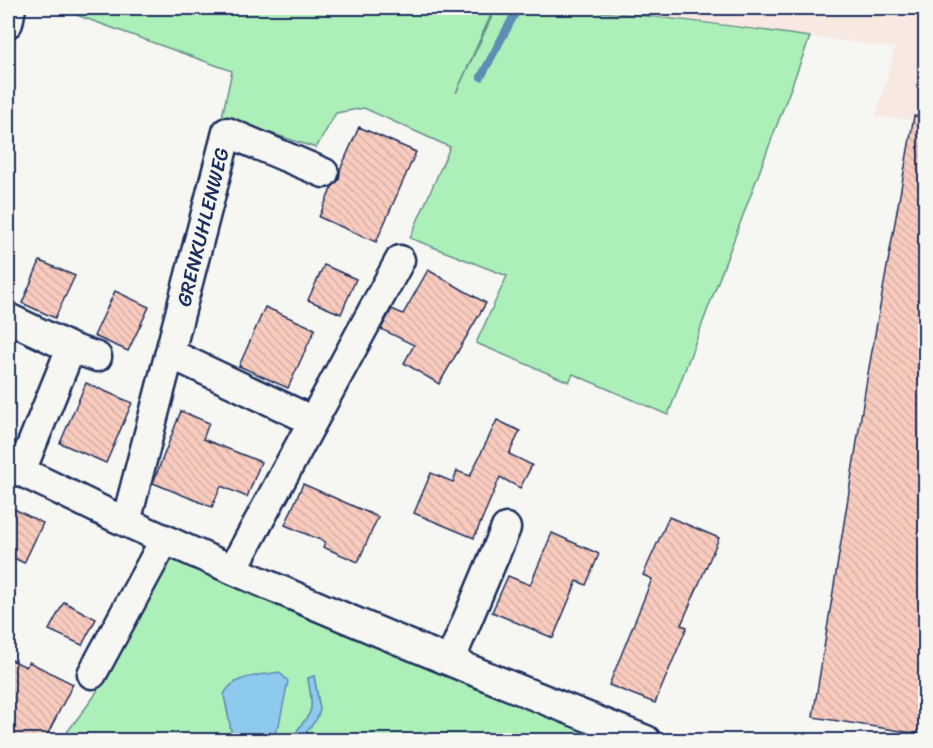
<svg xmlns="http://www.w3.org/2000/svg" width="933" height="748" font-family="Sriracha,sans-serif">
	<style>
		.built { fill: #f7e9e2 }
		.grass { fill: #adefb8; stroke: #648f8b; stroke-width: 1.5 }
		.water { fill: #8dcaee; stroke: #5f8cb4; stroke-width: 1.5 }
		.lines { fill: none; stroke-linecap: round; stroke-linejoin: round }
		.stream { stroke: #5f8cb4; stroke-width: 8 }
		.building { fill: url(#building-back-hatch); stroke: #1b2f5e; stroke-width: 1.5 }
		.minor-casing { stroke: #1b2f5e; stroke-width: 33 }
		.minor { stroke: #f6f6f2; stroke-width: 28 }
		.labels { text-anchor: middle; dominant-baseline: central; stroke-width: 5; stroke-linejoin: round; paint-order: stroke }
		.street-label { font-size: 20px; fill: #1b2f5e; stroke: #f6f6f2 }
	</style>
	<defs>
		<pattern id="building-back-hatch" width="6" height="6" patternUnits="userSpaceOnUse" patternTransform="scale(1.5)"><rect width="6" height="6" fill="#f9cbbe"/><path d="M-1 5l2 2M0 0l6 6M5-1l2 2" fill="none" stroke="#d5afa6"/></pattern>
	</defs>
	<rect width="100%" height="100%" fill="#f6f6f2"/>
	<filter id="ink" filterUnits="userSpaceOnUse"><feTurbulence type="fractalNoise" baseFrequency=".0167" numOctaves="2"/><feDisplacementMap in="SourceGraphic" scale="12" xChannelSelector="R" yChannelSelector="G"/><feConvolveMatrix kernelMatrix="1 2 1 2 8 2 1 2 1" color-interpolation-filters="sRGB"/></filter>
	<g filter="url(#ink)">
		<!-- built -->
		<path class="built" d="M555,8H925V121L876,117L895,48L726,25Z"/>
		<!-- grass -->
		<path class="grass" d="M57,8H494L456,93L496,8C601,8 706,22 810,37L668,415L573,374L569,382L476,343L507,276L410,238L450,147L364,108L336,113L316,148L222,117L232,71Z
			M171,555L620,740H301V738L320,710L314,676L308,678C309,688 314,703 310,712C305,723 296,728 293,740H271L279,725L224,695L230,724L232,740H61L93,698Z"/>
		<!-- water -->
		<path class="water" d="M279,672L288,681L279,725L271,740H232L230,724L224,695C232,675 259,676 279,672Z
			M314,676L320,710L316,720L301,738V740H293C296,728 305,723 310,712C314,703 309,688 308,678Z"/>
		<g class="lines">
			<!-- stream -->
			<path class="stream" d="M481,77L518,8"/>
		</g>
		<!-- building -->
		<path class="building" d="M914,116L926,117V735L813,717L867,379Z
			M359,127L416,152L376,242L319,217L332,187L339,180L340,170Z
			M40,261L75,276L55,318L22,303Z
			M324,265L356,279L341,314L308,300Z
			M428,270L486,303L439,384L404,363L414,345L381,329L392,309L403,314Z
			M115,291L149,307L128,351L94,336Z
			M265,307L315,329L288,388L239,366Z
			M86,383L132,403L106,463L60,443Z
			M181,411L209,423L203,439L261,462L247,497L221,486L212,507L153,483Z
			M497,420L520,431L509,454L532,465L520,488L500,477L474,538L414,513L431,473L453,482L457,471L470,476Z
			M303,484L378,517L358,562L323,547L325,542L285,525Z
			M8,506L43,523L24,563L8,555Z
			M669,517L719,538L681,625L687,627L655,703L609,685L652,579L643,575Z
			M552,533L599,554L586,585L577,581L553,638L492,612L508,576L530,585Z
			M64,602L96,619L82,645L49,630Z
			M8,658L26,667L29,662L73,684L44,741H19L8,735Z"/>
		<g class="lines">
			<!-- minor casing -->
			<g class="minor-casing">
				<path id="minor" d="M8,23L11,8
					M8,318L71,348L97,357
					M171,354L313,421
					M8,466C48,483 86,504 126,522C297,600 471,671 646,740
					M21,471L71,348
					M126,522L227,132L324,173
					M233,569L400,260
					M450,661L506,528
					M92,674L165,539"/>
			</g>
			<!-- minor -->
			<use href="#minor" class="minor"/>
		</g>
	</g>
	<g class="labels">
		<!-- street labels -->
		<g class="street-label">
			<text transform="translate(203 227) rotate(-76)">GRENKUHLENWEG</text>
		</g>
	</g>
	<!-- margin -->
	<rect width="933" height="748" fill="none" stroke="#f6f6f2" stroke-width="30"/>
	<rect x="15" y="15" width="903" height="718" fill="none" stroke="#1b2f5e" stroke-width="2" filter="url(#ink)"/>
</svg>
